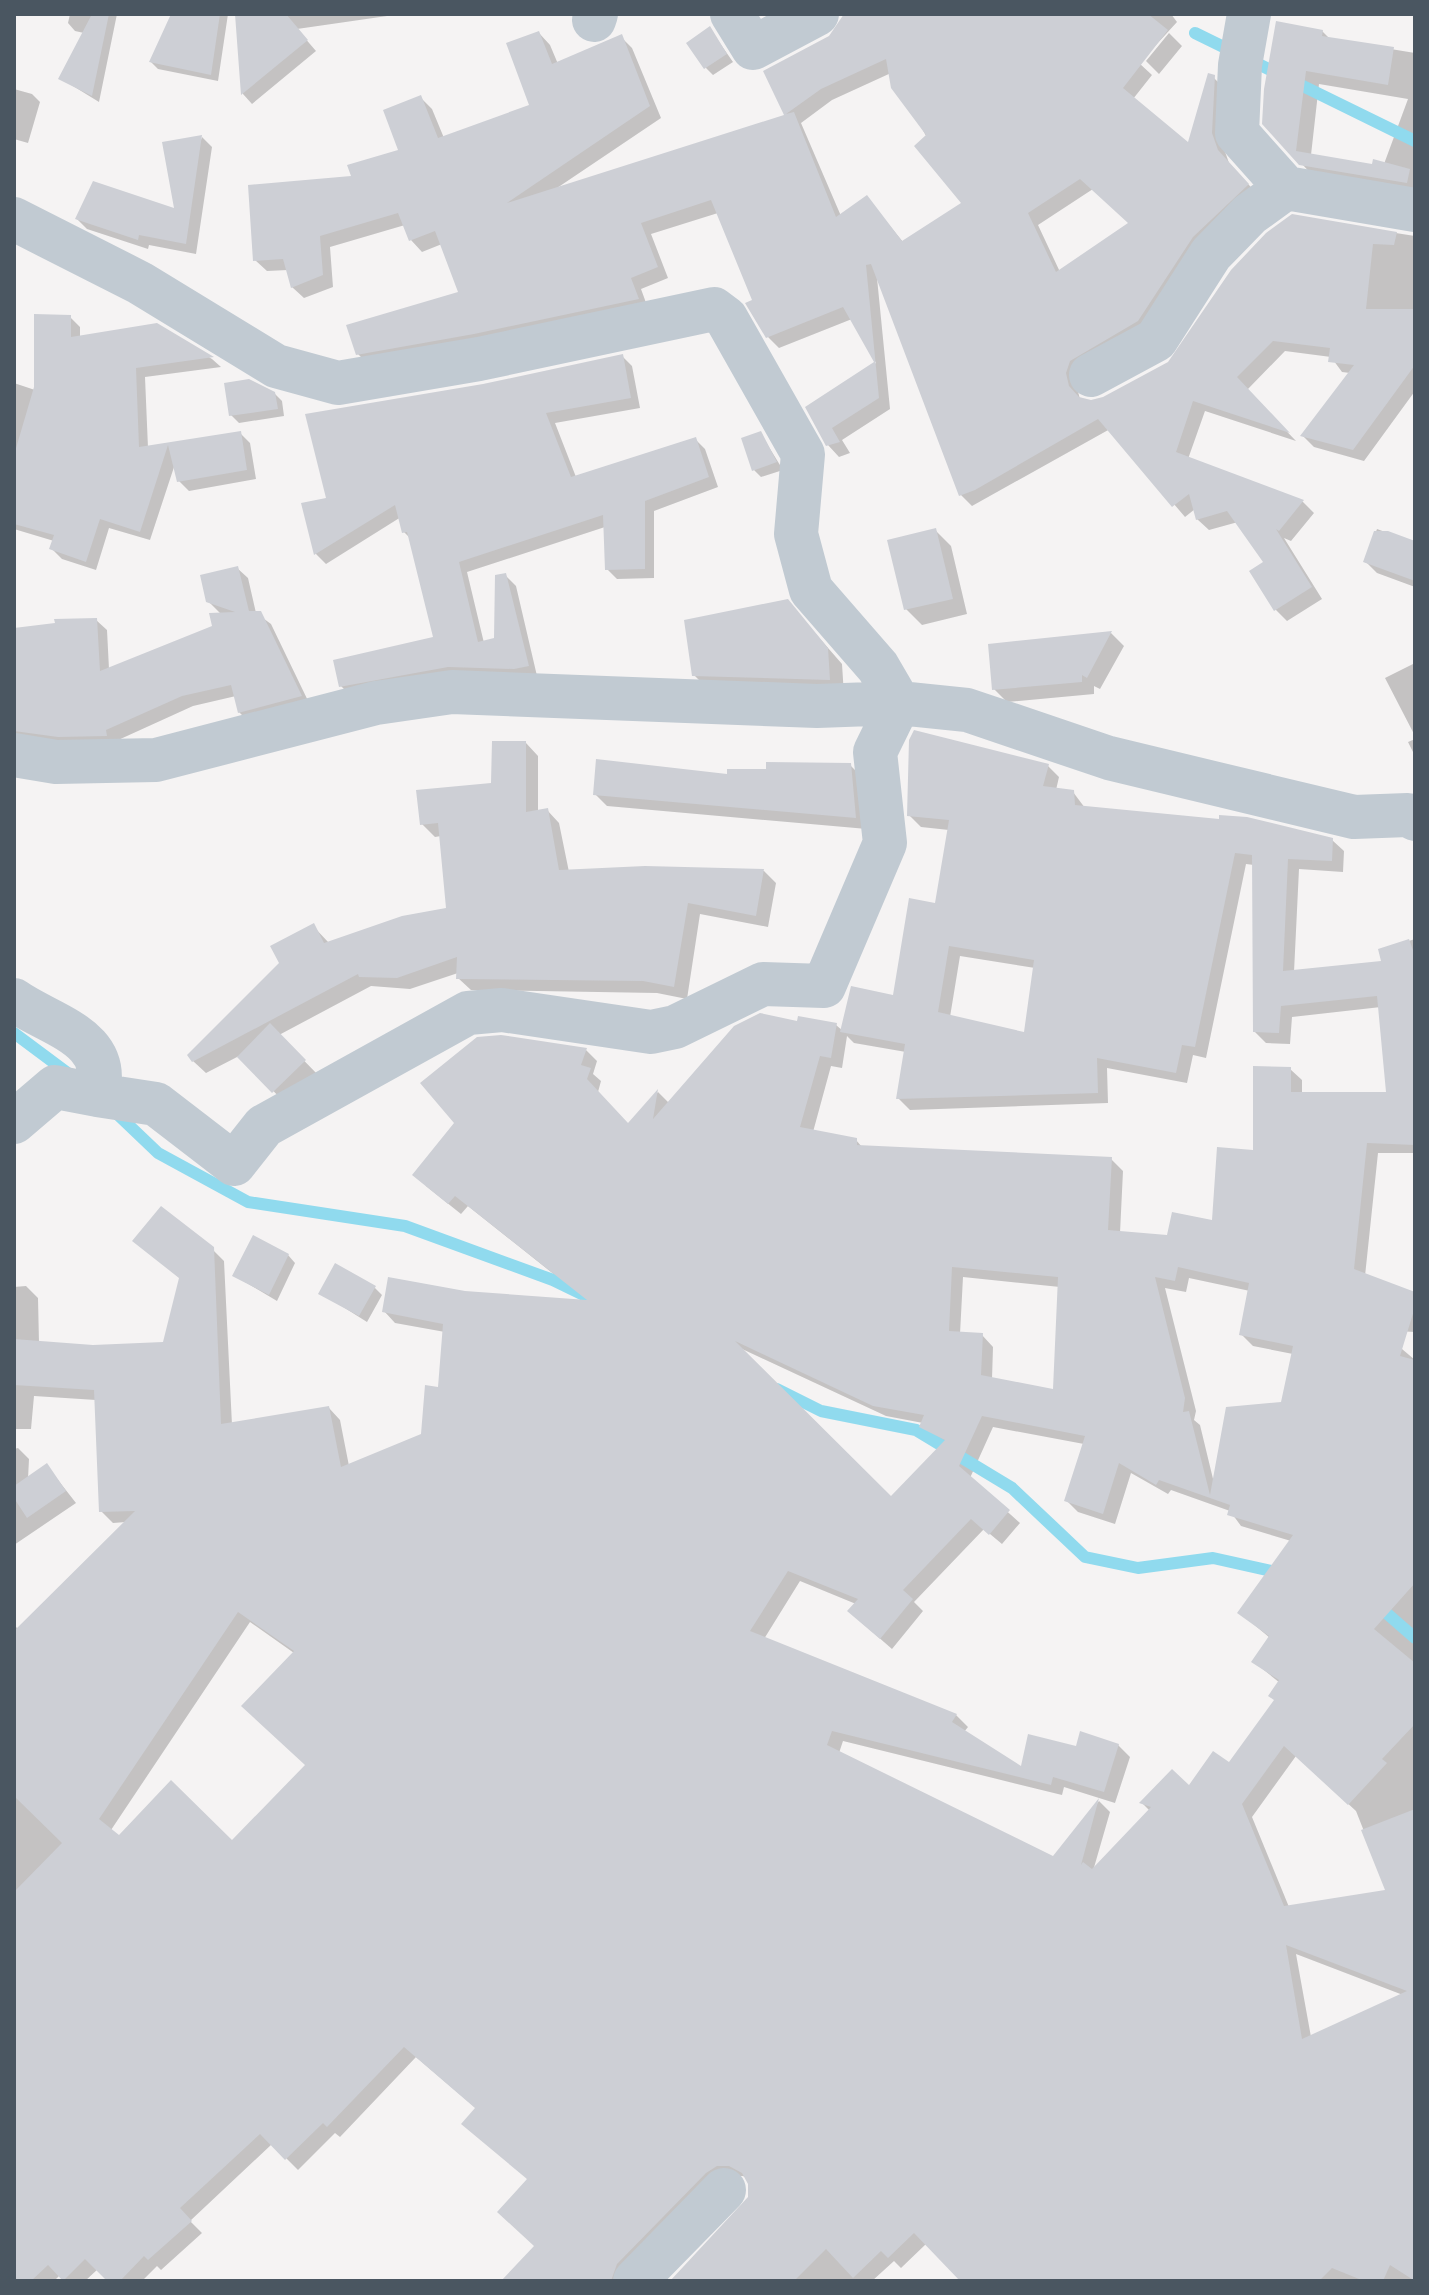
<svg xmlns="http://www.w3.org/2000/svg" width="1429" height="2295" font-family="'IBM Plex Sans',sans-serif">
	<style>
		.shadow { fill: #0003; fill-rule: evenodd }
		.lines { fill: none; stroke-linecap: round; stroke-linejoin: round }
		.stream { stroke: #90daee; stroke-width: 12 }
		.building { fill: #cdcfd5; fill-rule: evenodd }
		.minor { stroke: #c1cad2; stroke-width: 44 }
	</style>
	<rect width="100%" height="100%" fill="#f5f3f3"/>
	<!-- shadow -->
	<path class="shadow" d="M70,14H117L99,102L60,78L84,33L75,31L68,23Z
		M173,14H228L218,81L158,69L151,62Z
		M237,14H401L297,29L316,51L252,104L243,94Z
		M849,14H1086L1152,75L1133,99L1189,146L1213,77L1225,89L1223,146L1229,163L1259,196L1150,332L1077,388L1080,399L1089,402L1104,399L1170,363L1293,217L1415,236V391L1364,461L1314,447L1303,436L1350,373L1342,372L1331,357L1285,351L1247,390L1296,441L1205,411L1188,459L1303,502L1314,513L1291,541L1284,538L1322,599L1287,621L1276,610L1266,563L1238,522L1209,530L1197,519L1195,509L1185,517L1110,429L972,506L961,495L877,278L890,409L842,440L850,453L839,457L828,445L808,408L876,363L852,319L779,348L768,337L718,213L651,234L668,278L641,289L649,311L369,365L358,354L461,293L442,244L422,252L411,240L405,225L330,247L333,287L304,298L292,287L288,270L267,271L255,260L354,178L401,151L420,97L432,109L444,138L532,106L539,33L550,45L558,64L621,37L632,48L661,118L557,188L787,116L765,72L831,37ZM891,73L964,204L903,242L867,198L841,216L801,123L832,100ZM1093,189L1131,224L1060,272L1038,225Z
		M1114,14H1171L1177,22L1144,58Z
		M710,29L733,62L713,75L706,68Z
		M1322,31L1330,39L1415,53V197L1315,178L1264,123ZM1319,84L1408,99L1384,164L1373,166L1311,155Z
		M1169,33L1182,46L1159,74L1146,61Z
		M14,89L32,94L40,102L28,143L14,139Z
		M202,137L212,147L196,254L149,245L148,249L87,229L77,219L176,211Z
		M70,317L80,327V337L157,325L212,359L221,367L145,377L148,448L240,433L250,443L256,479L189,491L179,481L175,464L150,540L109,528L96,570L62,559L52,549L54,541L14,529V383L35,390Z
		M622,356L632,366L640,408L555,423L576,477L695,439L705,449L718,487L654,511V578L617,579L607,569L605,527L467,572L484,643L496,640L505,575L516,586L537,676L351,696L341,686L436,639L411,539L404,532L401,517L326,564L316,554L304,505L329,499L484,386Z
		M274,393L282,401L284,416L239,423L231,415Z
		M761,434L783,470L761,477L754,470Z
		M1377,529L1415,543V587L1377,573L1365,561Z
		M935,530L951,546L967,614L922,625L906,609Z
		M237,568L248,578L256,613L271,624L311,707L250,723L239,712L236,696L193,706L116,741L14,745V630L96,620L107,630L109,669L215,627L221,614L208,601Z
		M788,602L842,664L844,695L709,690L694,675Z
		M1111,633L1124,646L1100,689L1094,686V694L1007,702L994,689L990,645Z
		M1415,663V736L1385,678Z
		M1415,739V756L1408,742Z
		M526,743L538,756V812L547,810L559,823L569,872L764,871L776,883L768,927L700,914L687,999L657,993L471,990L458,978V973L410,989L371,986L279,1035L320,1077L289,1107L239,1056L206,1073L193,1061L313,926L329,943L448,910L441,836L435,837L422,824L493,785Z
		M850,765L862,777L867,829L607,806L595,794Z
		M1048,766L1059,777L1056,790L1073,792L1085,808L1332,840L1344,851L1343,872L1299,869L1294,972L1384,963L1380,950L1415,939V1153H1378L1365,1276L1415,1294V1332L1340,1328L1402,1349L1415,1360V2281H962L926,2244L901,2268L894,2261L872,2281H673L750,2196L748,2179L743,2176L730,2177L625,2281H504L537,2246L528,2180L477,2109L416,2057L340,2137L335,2133L298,2170L272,2144L190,2221L202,2233L161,2270L157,2266L142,2281H110L98,2269L85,2281H66L60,2275L54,2281H25L14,2269V1625L18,1629L126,1522L113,1523L101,1511L96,1400L34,1396L31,1429H14V1287L26,1286L38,1298L39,1343L92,1347L165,1344L181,1279L135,1241L212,1249L224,1261L232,1425L329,1408L340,1420L349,1466L423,1435L440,1389L445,1332L395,1323L384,1311L465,1293L590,1303L468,1206L461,1214L426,1186L586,1050L597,1061L593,1074L601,1081L598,1092L629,1126L658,1092L669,1103L799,1024L836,1025L843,1031L895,997L936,905L949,830L921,827L909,815ZM1246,864L1254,865L1255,1032L1266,1043L1290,1044L1292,1017L1381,1007L1388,1094H1302V1080L1290,1069L1255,1152L1214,1223L1169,1237L1120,1233L1123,1171L1111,1159L862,1147L856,1140L813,1132L831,1066L842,1068L847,1036L854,1043L906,1052L898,1098L910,1110L1108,1103L1107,1068L1187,1083L1193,1055L1206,1058ZM960,956L1035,968L1026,1035L950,1017ZM963,1277L1060,1287L1055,1392L992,1379L993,1347L982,1335L960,1334ZM1189,1278L1250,1291L1241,1334L1253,1346L1293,1354L1282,1404L1214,1483L1200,1425L1194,1420L1196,1411L1165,1288L1186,1292ZM740,1348L886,1416L923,1423L921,1427L933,1438L944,1444L891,1499ZM993,1427L1084,1444L1066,1500L1078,1512L1115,1524L1131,1473L1168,1494L1171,1490L1230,1511L1241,1526L1291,1541L1239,1612L1270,1638L1254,1662L1280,1683L1276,1701L1230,1765L1189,1788L1142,1803L1150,1811L1093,1871L1110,1812L1099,1801L1053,1859L839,1753L843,1741L1062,1795L1064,1787L1115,1803L1130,1757L1118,1745L1077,1748L1022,1770L964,1732L968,1727L956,1715L764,1639L800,1581L856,1604L861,1622L892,1649L923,1611L914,1602L984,1529L1002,1544L1020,1523L970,1478ZM250,1622L294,1653L307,1765L232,1843L119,1837L111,1830ZM1296,1756L1356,1811L1388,1892L1289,1907L1252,1817ZM1296,1954L1403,1995L1311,2037Z
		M288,1255L295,1263L277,1301L235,1276Z
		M375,1288L382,1295L367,1322L321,1293Z
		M18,1448L29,1459L28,1479L47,1466L76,1503L14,1545V1449Z"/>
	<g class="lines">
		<!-- stream -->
		<path class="stream" d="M1195,33L1415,141
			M14,1033L69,1074
			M114,1111L158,1153L248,1202L405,1226L553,1280L588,1297
			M777,1389L821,1411L916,1430L1012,1488L1085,1557L1138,1568L1213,1558L1280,1573
			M1376,1604L1415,1638"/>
	</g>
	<!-- building -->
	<path class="building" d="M92,14H109L92,96L58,79Z
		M171,14H220L211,75L149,62Z
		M235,14H286L308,40L241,95Z
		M844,14H1148L1168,30L1123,88L1188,142L1208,73L1215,75L1212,133L1218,150L1249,184L1193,237L1138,321L1070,361L1066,373L1069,386L1079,397L1091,400L1103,397L1168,362L1231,270L1266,233L1292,214L1397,232L1394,245L1373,244L1366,309H1415V365L1353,450L1300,436L1354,365L1328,362L1330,348L1273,341L1237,377L1290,433L1193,401L1176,452L1304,500L1279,531L1276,529L1312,587L1274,611L1249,571L1263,562L1227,511L1196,520L1189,494L1172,507L1098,419L975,490L959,496L871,264L866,265L879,398L832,428L840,442L826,446L805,407L874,362L843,307L766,338L745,303L752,300L711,200L641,223L658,267L631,278L639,299L474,334L356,355L346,325L458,292L435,231L409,241L398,213L320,236L323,275L291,288L283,259L253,261L248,185L351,176L347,165L398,150L383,110L421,95L438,138L529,105L506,43L539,31L552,64L622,34L650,106L507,203L784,115L763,71L829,36ZM886,59L891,88L926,135L914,146L961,203L902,241L867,195L836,217L794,112L786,114L821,89ZM1080,179L1128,223L1056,272L1028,213Z
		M1276,21L1323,30L1322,36L1394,47L1388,85L1306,71L1296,151L1372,164L1373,159L1410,169L1407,183L1299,165L1262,124L1264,89Z
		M710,26L727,54L704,69L686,43Z
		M202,135L186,244L139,235L138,240L75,219L93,181L174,208L162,142Z
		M34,314L71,315V337L157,323L214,357L136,368L139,447L241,431L247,470L177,482L168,445L140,532L100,519L86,562L49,549L54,535L14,524V455L34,387Z
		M623,354L631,398L546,413L571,477L696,437L709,477L645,501V569L605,570L603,515L459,562L478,642L494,638L495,575L506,573L529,666L514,669L448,667L339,687L333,660L433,637L407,532L402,533L395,505L314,555L301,503L326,498L305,414L483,384Z
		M249,379L275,392L278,409L229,416L224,383Z
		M761,431L777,462L752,471L741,438Z
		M936,528L953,599L904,610L887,540Z
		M1374,531H1388L1415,541V581L1363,562Z
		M238,566L249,611H261L302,696L238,713L231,685L182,696L106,730L107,736L58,737L14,731V628L55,623L54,619L97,618L100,671L212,626L209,613L235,612L206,602L200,575Z
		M788,599L828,648L830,680L692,676L684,620Z
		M1112,631L1087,678L1082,675V682L992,690L988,644Z
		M914,730L1049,764L1043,786L1074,790L1075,805L1219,819V815L1247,817L1333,838L1332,861L1288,859L1283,971L1381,961L1378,949L1409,939L1415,956V1145L1367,1143L1354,1269L1415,1292V1307L1400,1356L1415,1360V1583L1374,1629L1415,1663V1724L1382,1759L1387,1763L1348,1805L1284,1746L1242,1804L1284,1906L1385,1890L1361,1830L1415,1809V2281L1390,2265L1383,2281H1364L1332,2268L1319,2281H960L914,2233L888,2258L881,2251L853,2278L826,2249L794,2281H670L748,2197V2184L742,2173L729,2166H717L706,2173L617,2264L611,2281H501L534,2246L497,2212L527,2179L461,2124L475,2108L404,2047L327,2127L323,2123L285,2160L260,2134L180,2208L192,2221L148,2260L144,2256L120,2281H107L85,2259L63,2281L48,2265L31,2281H14V1892L62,1843L14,1796V1631L135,1511L99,1512L94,1390L14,1385V1339L93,1345L163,1342L179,1278L132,1241L161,1206L214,1247L221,1424L329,1406L341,1467L421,1434L425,1385L438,1387L443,1324L382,1312L388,1277L465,1291L587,1300L455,1196L448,1204L412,1175L454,1123L420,1083L477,1037L501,1035L587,1048L581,1065L591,1068L587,1079L628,1123L658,1089L653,1119L734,1026L760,1013L797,1021L798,1016L837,1023L831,1058L820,1056L800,1127L857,1138V1145L1112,1157L1108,1230L1167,1235L1172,1212L1212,1220L1217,1147L1253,1150V1066L1291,1067V1092H1386L1377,996L1281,1006L1279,1033L1253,1032L1252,855L1235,853L1195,1047L1182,1045L1176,1073L1097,1058L1098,1093L896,1099L905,1044L840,1032L851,986L893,995L909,898L935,903L949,820L907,816L909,740ZM949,946L1034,960L1024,1032L938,1012ZM952,1267L1058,1277L1053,1389L981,1375L983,1333L949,1331ZM1178,1267L1249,1283L1239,1335L1293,1346L1281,1402L1226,1407L1210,1495L1189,1411L1183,1412L1185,1398L1155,1277L1175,1281ZM735,1341L873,1406L924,1415L919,1427L945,1440L891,1496ZM982,1416L1085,1436L1064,1501L1103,1514L1119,1463L1156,1485L1159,1480L1230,1505L1227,1515L1293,1535L1237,1613L1269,1636L1251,1662L1279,1680L1268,1696L1274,1700L1229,1762L1213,1751L1189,1785L1172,1769L1139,1803L1151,1807L1092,1869L1083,1862L1081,1865L1099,1798L1053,1856L827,1745L832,1731L1051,1785L1053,1777L1104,1792L1119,1744L1080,1731L1076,1746L1028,1734L1021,1766L952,1722L957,1714L750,1631L788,1571L858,1599L847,1611L880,1639L913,1599L903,1590L971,1519L989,1535L1010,1510L959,1466ZM238,1612L294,1651L241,1706L305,1765L232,1840L171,1780L119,1835L99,1819ZM1286,1945L1407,1991L1302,2039Z
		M492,741H526V812L548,808L559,870L645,866L764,869L756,916L688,903L674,987L643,981L456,979L457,957L397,978L359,977L358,974L192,1062L187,1055L279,963L270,946L314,923L324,943L402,916L446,908L438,823L420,825L416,790L491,783Z
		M596,759L727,774V769H766V762L851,763L856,818L593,795Z
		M270,1023L306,1060L272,1093L237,1057Z
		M253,1235L289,1254L269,1295L232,1276Z
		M335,1263L376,1286L359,1316L318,1294Z
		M47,1463L66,1491L27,1518L14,1498V1486Z"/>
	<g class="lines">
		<!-- minor -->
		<path class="minor" d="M732,14L753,48L817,14
			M1249,14L1240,65L1237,133L1286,188
			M594,20L596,14
			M14,219L140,283L276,366L338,383L479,359L714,309L726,318L803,454L796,534L811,590L878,667L899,703L875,752L885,843L824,986L763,984L675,1027L651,1032L502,1010L468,1013L264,1126L234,1164L156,1104L97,1095C114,1037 51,1026 14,1000
			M1091,375L1156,340L1211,254L1250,214L1286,188L1415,210
			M14,755L56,762L156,760L376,703L452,692L817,706L899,703L967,710L1109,758L1354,817L1408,815L1415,819
			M14,1122L55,1087L97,1095
			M635,2281L724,2190"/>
	</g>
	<!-- border -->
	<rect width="1429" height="2295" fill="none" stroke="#4a5661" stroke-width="32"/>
</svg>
